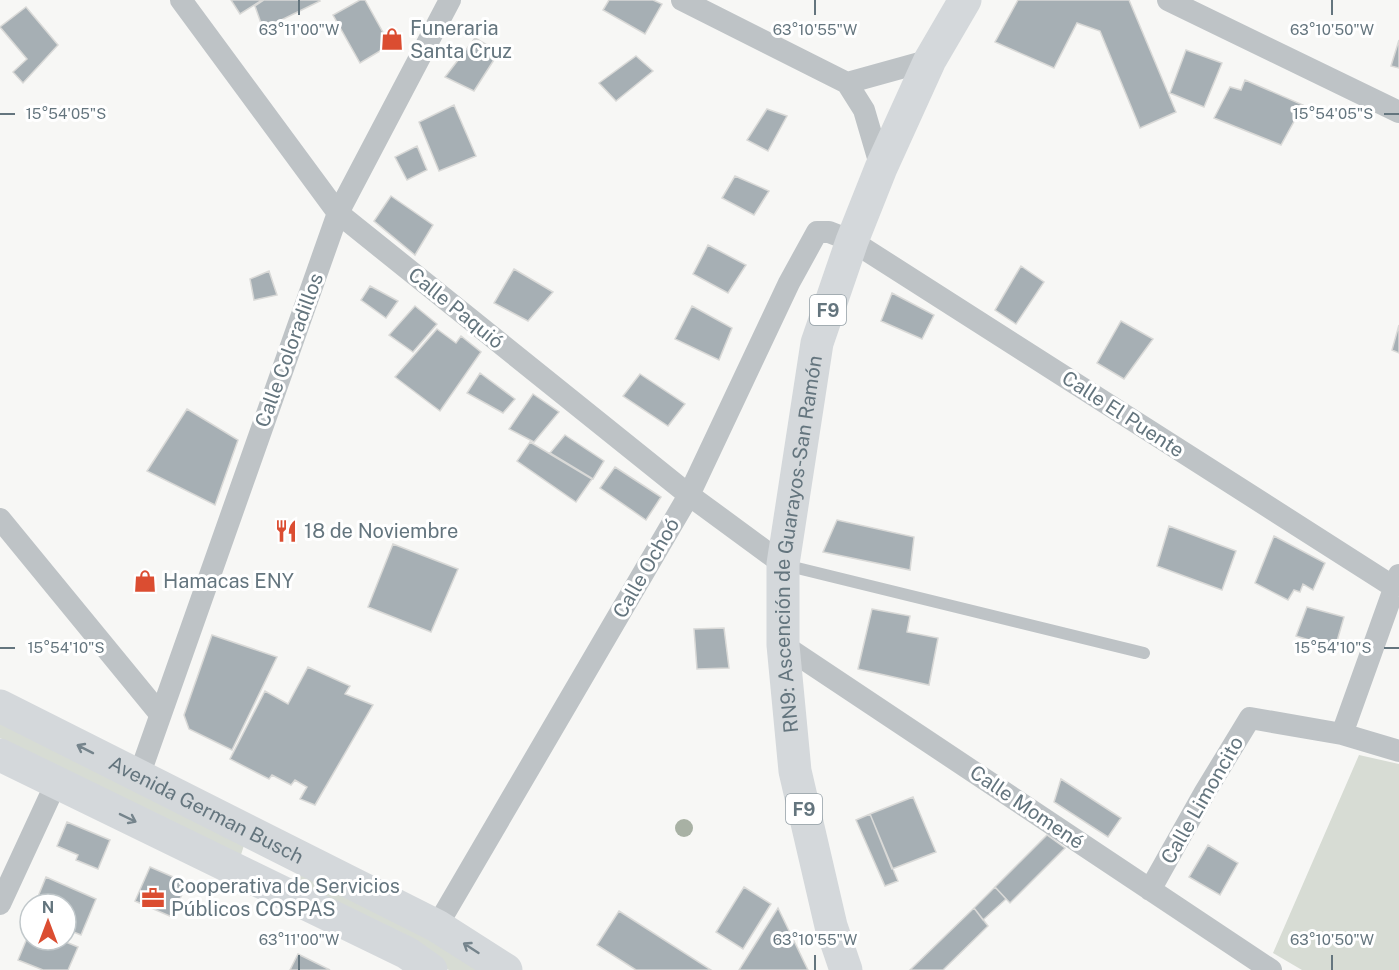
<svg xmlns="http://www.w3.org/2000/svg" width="1399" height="970" font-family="'Public Sans',sans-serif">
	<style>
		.green { fill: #d7dcd4 }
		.building { fill: #a6afb4; stroke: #d9d9d7; stroke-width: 1.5 }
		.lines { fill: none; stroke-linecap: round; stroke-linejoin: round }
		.lane { stroke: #bec3c6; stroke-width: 12 }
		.street { stroke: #bec3c6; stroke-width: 22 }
		.primary { stroke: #d4d8db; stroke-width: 33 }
		.highway { stroke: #d4d8db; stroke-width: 33 }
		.tree { fill: #a8b1a4 }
		.oneway { stroke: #75848c }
		.ticks { fill: none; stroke: #64757e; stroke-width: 2 }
		.labels { text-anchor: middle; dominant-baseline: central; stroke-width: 6; stroke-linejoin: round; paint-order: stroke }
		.shield { fill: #fff; stroke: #929ea5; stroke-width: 1.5 }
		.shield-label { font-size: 18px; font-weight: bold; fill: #64757e }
		.poi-label { font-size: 20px; fill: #64757e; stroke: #fff; text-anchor: start }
		.street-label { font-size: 20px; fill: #64757e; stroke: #fff }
		.ticks-label { font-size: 15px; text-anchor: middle; fill: #64757e; stroke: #fff; stroke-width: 6; stroke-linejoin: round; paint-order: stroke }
	</style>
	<rect width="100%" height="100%" fill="#f7f7f5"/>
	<!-- green -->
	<path class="green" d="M0,719L245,842L240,858L0,738Z
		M1359,755L1399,764V970H1302L1273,953Z
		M300,871L486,970H449L290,884Z"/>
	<!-- building -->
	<path class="building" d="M231,0H262L240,14Z
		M264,0H319L320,1L263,29L255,6Z
		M360,0H365L390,45L360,63L333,15Z
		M609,0H653L662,4L645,34L603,10Z
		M1018,0H1129L1176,112L1140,128L1100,31L1077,23L1054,68L995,42Z
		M26,7L58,45L23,83L13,72L27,59L0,27Z
		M475,38L499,52L474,91L445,77Z
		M1399,40V68L1391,66Z
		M1186,50L1222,63L1204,107L1170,93Z
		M636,56L653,71L616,101L599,83Z
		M1245,80L1303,105L1281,145L1214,118L1230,87L1241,90Z
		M454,105L476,156L439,171L419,122Z
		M767,109L787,116L768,151L747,140Z
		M417,146L427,170L407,180L395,157Z
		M735,176L769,191L754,215L722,198Z
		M391,196L433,225L415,255L374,221Z
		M708,245L746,265L728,293L693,274Z
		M1021,266L1044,282L1016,324L995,310Z
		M514,269L553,292L528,321L494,303Z
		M269,271L277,295L254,300L250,279Z
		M370,286L398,301L386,318L361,300Z
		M892,293L934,315L922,339L881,321Z
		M415,306L437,324L413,352L389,335Z
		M692,306L732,328L719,360L675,339Z
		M1121,321L1153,339L1124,379L1097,363Z
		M1399,325V353L1392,350Z
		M437,329L456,343L461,336L481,352L440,411L395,377Z
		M480,373L515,399L503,413L467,393Z
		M640,374L685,404L668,426L623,396Z
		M533,394L559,412L534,442L509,429Z
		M187,409L238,440L215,505L147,471Z
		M565,435L604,461L593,479L550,453Z
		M530,442L592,479L576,502L517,461Z
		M615,467L661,497L646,520L600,488Z
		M837,520L914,537L910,570L823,552Z
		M1169,526L1236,551L1222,590L1157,566Z
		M1274,536L1325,563L1313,590L1303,584L1300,592L1294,590L1288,600L1255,583Z
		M393,544L458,569L431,632L368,607Z
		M1307,607L1344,617L1335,648L1296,636Z
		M872,609L910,616L907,632L938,638L929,685L858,669Z
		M724,628L729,668L697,669L694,629Z
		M212,635L277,657L232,750L189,729L184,715Z
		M308,667L350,686L345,694L373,705L315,805L300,799L307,787L295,780L291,785L272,775L269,779L230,759L265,691L288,704Z
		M1061,779L1121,818L1108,837L1054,802Z
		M913,797L936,852L892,869L870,814Z
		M870,814L898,881L885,886L856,820Z
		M67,822L110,840L98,869L76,860L78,855L57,846Z
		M1047,835L1065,848L1010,903L995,887Z
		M1208,845L1238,863L1220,895L1189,877Z
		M150,867L187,883L172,917L135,901Z
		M46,877L96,899L81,935L66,929V904H35Z
		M744,887L771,904L743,949L716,932Z
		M995,887L1006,899L983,920L974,908Z
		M778,908L808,970H739Z
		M974,908L988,926L943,970H910Z
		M619,911L711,970H636L597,945Z
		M30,931V940H61L78,947L68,970H43L18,960Z
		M298,954L330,970H290Z"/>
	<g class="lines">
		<!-- lane -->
		<path class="lane" d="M785,565L1144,653"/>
		<!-- street -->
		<path class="street" d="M181,0L338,213L689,495L783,564
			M682,0L847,83L864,110L881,168
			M1168,0L1399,112
			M847,83L930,60
			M0,519L160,714
			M783,645L1271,970
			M1342,734L1399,575
			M139,776L338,213L450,0
			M1150,890L1205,792L1250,718L1342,734L1399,751
			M0,904L56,783
			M437,926L689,495L789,283L817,232H829L852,241L1394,587"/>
		<!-- primary -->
		<g class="primary">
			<path id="s1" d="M0,706L437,926L506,970"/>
			<path d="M0,755L407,953L431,970"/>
		</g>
		<!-- highway -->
		<path class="highway" id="s2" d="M846,970L831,926L795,771L783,645V564L817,343L852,241L881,168L930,60L965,0"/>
	</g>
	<!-- trees -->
	<circle class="tree" cx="684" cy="828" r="9"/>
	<!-- one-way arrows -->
	<defs><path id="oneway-shaft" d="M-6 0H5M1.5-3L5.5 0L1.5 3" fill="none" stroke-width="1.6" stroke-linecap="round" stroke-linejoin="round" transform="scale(1.5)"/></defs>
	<g class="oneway">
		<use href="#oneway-shaft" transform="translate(85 749) rotate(-153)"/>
		<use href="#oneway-shaft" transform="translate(128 818) rotate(26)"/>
		<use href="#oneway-shaft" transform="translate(471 948) rotate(-147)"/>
	</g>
	<!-- ticks -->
	<path class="ticks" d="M299,0V15M815,0V15M1332,0V15M0,114H15M1384,114H1399M0,648H15M1384,648H1399M299,955V970M815,955V970M1332,955V970"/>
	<!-- icons -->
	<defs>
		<g id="shop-bare" transform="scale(1.8)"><path d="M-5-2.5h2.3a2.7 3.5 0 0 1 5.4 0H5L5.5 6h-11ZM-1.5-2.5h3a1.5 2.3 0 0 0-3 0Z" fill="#db4d31" stroke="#fff" stroke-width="2.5" paint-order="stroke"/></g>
		<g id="restaurant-bare" transform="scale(1.8)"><path d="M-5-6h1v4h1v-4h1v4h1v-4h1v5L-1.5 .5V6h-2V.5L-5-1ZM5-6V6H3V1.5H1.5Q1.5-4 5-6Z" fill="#db4d31" stroke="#fff" stroke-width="2.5" paint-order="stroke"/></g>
		<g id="office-bare" transform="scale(1.8)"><path d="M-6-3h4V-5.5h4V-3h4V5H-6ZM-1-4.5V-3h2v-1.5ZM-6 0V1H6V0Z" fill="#db4d31" stroke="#fff" stroke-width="2.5" paint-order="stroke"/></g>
	</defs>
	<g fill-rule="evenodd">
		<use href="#shop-bare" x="392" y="39"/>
		<use href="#restaurant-bare" x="286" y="531"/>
		<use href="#shop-bare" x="145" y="581"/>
		<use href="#office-bare" x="153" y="898"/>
	</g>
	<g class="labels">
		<!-- shield labels -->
		<g class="shield">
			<rect x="810" y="295" width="36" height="30" rx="4.5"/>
			<rect x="786" y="794" width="36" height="30" rx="4.5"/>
		</g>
		<g class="shield-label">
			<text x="828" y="310">F9</text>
			<text x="804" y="809">F9</text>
		</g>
		<!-- poi labels -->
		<g class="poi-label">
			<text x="410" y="28">Funeraria<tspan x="410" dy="23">Santa Cruz</tspan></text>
			<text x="304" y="531">18 de Noviembre</text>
			<text x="163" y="581">Hamacas ENY</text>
			<text x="171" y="886">Cooperativa de Servicios<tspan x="171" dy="23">Públicos COSPAS</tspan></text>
		</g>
		<!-- street labels -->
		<g class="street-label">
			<text transform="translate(456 308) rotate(39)">Calle Paquió</text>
			<text transform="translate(289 350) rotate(-70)">Calle Coloradillos</text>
			<text transform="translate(1123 414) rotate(33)">Calle El Puente</text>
			<text stroke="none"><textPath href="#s2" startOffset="434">RN9: Ascención de Guarayos-San Ramón</textPath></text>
			<text transform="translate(646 568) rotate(-60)">Calle Ochoó</text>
			<text transform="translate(1202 800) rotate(-60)">Calle Limoncito</text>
			<text transform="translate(1027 807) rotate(34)">Calle Momené</text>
			<text stroke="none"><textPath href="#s1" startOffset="231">Avenida German Busch</textPath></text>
		</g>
	</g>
	<g class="ticks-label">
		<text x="299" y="35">63°11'00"W</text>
		<text x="815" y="35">63°10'55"W</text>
		<text x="1332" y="35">63°10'50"W</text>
		<text x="66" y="119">15°54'05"S</text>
		<text x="1333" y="119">15°54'05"S</text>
		<text x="66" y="653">15°54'10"S</text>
		<text x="1333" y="653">15°54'10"S</text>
		<text x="299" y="945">63°11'00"W</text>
		<text x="815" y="945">63°10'55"W</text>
		<text x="1332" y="945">63°10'50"W</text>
	</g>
	<!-- north arrow -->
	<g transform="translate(48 922)"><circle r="28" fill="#ffffff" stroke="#c1c8cb" stroke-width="1.5"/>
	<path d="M0-4.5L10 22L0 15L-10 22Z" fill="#db4d31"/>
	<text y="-9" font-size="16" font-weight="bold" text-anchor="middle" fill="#64757e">N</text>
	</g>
</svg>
